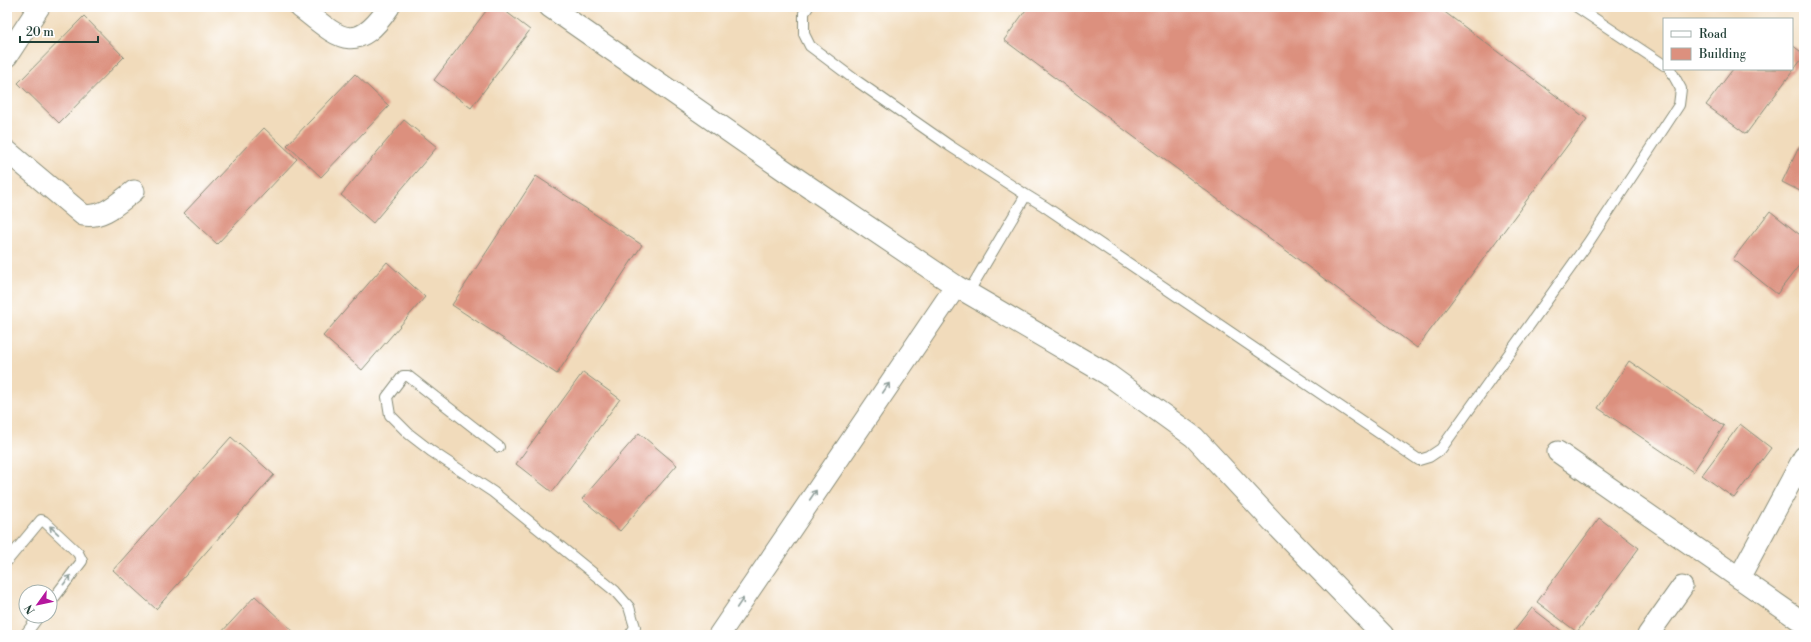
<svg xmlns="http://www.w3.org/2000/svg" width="1811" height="642" font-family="'Libre Bodoni',serif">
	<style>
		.building { fill: #dc907e }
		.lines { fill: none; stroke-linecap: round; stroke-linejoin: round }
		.lane-casing { stroke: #888c78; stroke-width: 12 }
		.street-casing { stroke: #888c78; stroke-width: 23 }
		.lane { stroke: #fff; stroke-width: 10 }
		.street { stroke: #fff; stroke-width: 21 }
		.oneway { stroke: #8f9e9a }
	</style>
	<rect width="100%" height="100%" fill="#fff"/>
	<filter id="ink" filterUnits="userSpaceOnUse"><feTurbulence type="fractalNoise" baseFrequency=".025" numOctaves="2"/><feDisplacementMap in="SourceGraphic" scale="8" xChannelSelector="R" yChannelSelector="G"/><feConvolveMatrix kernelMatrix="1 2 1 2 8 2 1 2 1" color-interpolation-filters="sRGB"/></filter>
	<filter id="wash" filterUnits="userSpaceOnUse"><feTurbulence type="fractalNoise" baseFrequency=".012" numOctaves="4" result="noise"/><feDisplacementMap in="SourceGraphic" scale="16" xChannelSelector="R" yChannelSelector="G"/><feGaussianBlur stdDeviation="0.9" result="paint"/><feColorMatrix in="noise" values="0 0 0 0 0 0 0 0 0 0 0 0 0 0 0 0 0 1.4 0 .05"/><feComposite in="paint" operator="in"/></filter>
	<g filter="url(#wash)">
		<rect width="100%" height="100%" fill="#f1dbbb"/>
		<g id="blocks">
			<!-- building -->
			<path class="building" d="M489,7H500L530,30L471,108L434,80Z
				M1028,7H1438L1587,119L1417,348L1004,40Z
				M84,16L124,57L59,123L18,83Z
				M1792,45L1804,54V56L1746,134L1706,105L1733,69H1792Z
				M355,74L389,106L321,177L287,145Z
				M404,120L437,147L373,223L341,195Z
				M264,128L297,159L217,244L184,213Z
				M1800,145L1804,147V193L1782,182Z
				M536,176L642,245L557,374L452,305Z
				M1770,211L1804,238V259L1777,294L1733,259Z
				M387,262L425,297L362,370L323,336Z
				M1629,361L1724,426L1693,472L1598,408Z
				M583,372L620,399L552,492L516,464Z
				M1740,424L1771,448L1734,498L1702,475Z
				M639,433L677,465L620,531L582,499Z
				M231,437L274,475L156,609L113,570Z
				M1599,518L1639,548L1577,632L1537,602Z
				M255,596L297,635H219Z
				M1532,608L1567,635H1511Z"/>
		</g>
	</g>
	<g filter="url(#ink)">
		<use href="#blocks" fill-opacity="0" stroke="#888c78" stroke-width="1"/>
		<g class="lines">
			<!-- lane casing -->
			<g class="lane-casing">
				<path id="lane" d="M808,7L804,13V34L810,46L854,79L950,146L1026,195
					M1577,7L1664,65
					M968,293L1026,195L1044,206L1419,460L1429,457L1441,449L1588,243L1679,105L1681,89L1670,69
					M499,447L408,376H403L387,397L390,415L409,434L431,451L493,492L615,591L629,607L635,627L630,635
					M7,561L41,520L44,521L78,553L82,561L50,603
					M25,635L39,616"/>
			</g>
			<!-- street casing -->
			<g class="street-casing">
				<path id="street" d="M300,7C338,37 355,58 389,7
					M550,7L784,170L956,286L1107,374L1194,437L1274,523L1383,635
					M7,56L39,7
					M7,151L83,215C103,219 119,202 134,191
					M1558,452L1804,623
					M1739,578L1804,457
					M719,635L956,286
					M1648,635L1682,587"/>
			</g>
			<!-- lane -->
			<use href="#lane" class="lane"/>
			<!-- street -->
			<use href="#street" class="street"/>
		</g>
		<!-- one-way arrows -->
		<defs><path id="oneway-shaft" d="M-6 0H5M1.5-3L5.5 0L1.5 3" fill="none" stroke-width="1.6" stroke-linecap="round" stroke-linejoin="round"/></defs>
		<g class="oneway">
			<use href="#oneway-shaft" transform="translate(886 388) rotate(-56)"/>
			<use href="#oneway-shaft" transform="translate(813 495) rotate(-56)"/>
			<use href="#oneway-shaft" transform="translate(54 530) rotate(-137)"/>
			<use href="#oneway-shaft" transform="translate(67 580) rotate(-52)"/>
			<use href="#oneway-shaft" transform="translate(740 603) rotate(-56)"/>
		</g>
	</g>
	<!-- margin -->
	<rect width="1811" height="642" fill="none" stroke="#fff" stroke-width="24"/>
	<!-- legend -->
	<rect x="1663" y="18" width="130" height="52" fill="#ffffff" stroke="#a5b1ae"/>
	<rect x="1671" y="31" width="20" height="6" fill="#ffffff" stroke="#a5b1ae"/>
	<text x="1699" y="38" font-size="12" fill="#1f3d34">Road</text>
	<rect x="1671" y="48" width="20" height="12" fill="#dc907e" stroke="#a5b1ae"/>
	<text x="1699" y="58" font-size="12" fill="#1f3d34">Building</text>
	<!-- north arrow -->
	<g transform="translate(38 604) rotate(237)"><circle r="19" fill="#ffffff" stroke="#a5b1ae"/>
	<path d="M0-3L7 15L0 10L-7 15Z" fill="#b5179e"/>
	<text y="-6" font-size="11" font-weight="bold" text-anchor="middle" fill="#1f3d34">N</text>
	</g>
	<!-- scale -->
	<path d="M20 36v6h78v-6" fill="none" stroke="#1f3d34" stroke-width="2"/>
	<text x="26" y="36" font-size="12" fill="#1f3d34" stroke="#ffffff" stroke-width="3" paint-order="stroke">20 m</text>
</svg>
